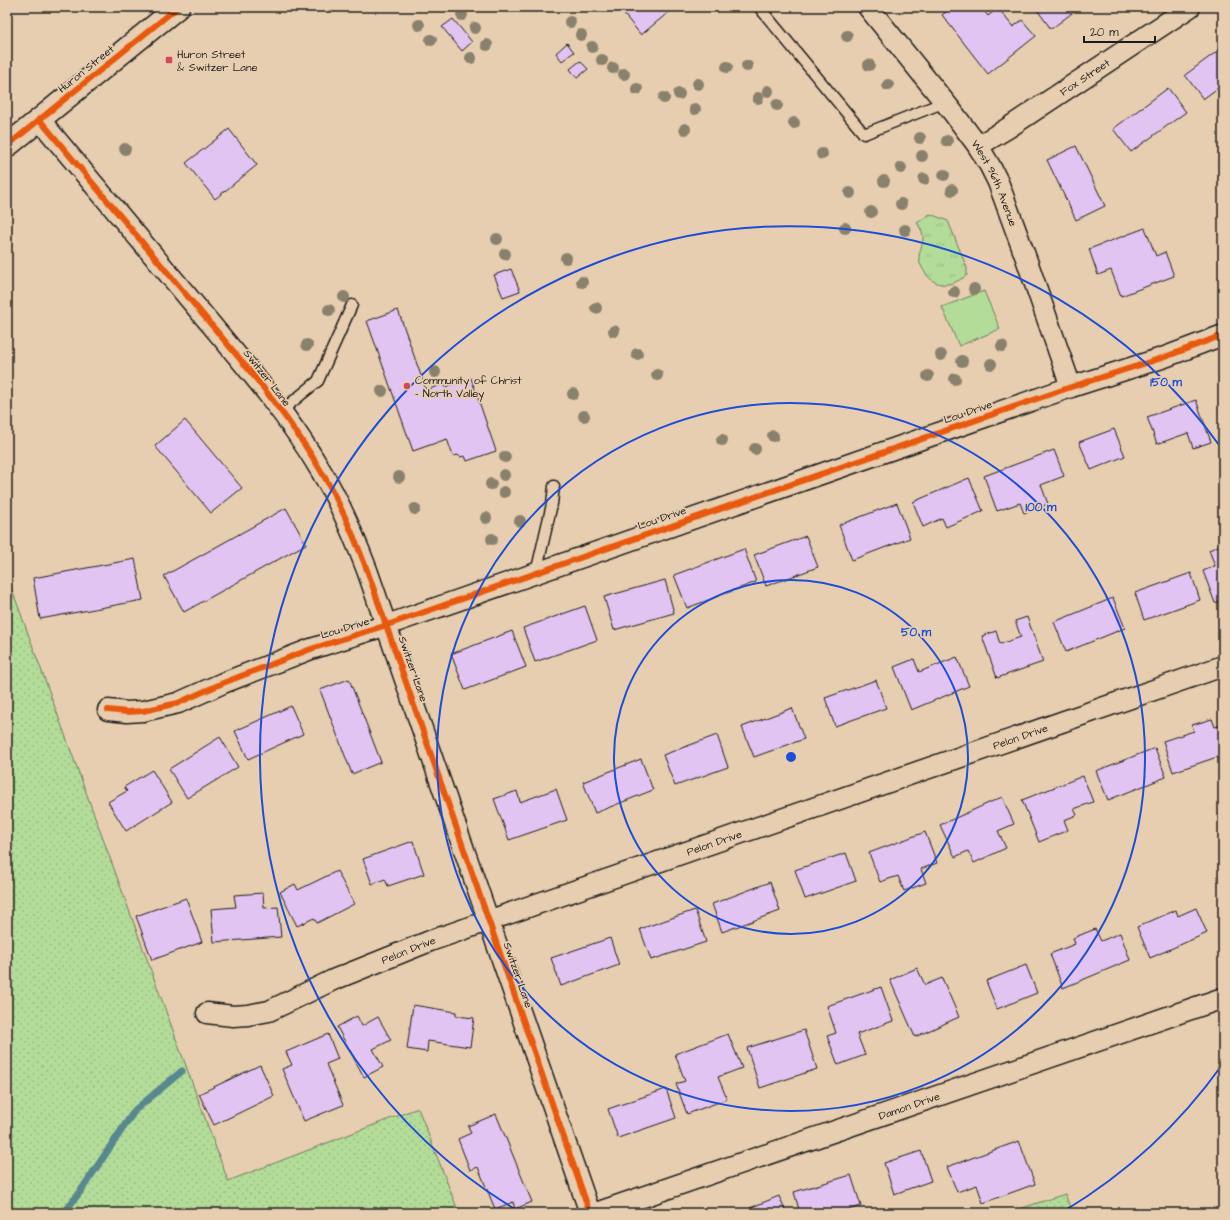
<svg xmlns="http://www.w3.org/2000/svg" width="1230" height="1220" font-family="'Architects Daughter',sans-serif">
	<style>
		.grass { fill: url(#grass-dots); stroke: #687c5a }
		.park { fill: url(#park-tufts); stroke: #687c5a }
		.pitch { fill: #b3dc99; stroke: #687c5a }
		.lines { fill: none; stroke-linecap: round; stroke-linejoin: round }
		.stream { stroke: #58888f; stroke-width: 7 }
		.building { fill: #e2c4f2; stroke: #1c1c1c }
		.lane-casing { stroke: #1c1c1c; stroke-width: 13 }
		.street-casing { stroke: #1c1c1c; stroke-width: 23 }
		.secondary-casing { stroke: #1c1c1c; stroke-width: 25 }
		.lane { stroke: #e8ceb0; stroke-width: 10 }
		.street { stroke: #e8ceb0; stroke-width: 20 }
		.secondary { stroke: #e8ceb0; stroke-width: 22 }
		.cycleway-casing { stroke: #e8ceb0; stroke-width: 8 }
		.cycleway { stroke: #e8590c; stroke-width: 6 }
		.tree { fill: #88816c }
		.ring { fill: none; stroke: #1d4ed8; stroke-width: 2 }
		.poi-dot { fill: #d1495b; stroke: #e8ceb0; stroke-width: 1.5 }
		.labels { text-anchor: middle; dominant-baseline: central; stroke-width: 3.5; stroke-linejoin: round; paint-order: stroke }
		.poi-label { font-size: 11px; fill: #1c1c1c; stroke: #e8ceb0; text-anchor: start }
		.street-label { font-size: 11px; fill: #1c1c1c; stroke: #e8ceb0 }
		.centre { fill: #1d4ed8; stroke: #e8ceb0; stroke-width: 2 }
		.ring-label { font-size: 12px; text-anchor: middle; font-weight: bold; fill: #1d4ed8; stroke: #e8ceb0; stroke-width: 3.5; stroke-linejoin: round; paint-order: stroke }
	</style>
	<defs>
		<pattern id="grass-dots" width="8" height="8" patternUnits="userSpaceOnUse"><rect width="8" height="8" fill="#b3dc99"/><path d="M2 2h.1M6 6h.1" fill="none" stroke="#99bc83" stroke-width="1.8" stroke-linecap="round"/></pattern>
		<pattern id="park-tufts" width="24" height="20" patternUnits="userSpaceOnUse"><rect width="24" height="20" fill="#b3dc99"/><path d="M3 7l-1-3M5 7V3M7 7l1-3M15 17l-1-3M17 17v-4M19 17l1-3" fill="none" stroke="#99bc83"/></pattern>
	</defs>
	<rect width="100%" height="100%" fill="#e8ceb0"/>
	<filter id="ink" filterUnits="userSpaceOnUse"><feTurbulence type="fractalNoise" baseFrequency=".025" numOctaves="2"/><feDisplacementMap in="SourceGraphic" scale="8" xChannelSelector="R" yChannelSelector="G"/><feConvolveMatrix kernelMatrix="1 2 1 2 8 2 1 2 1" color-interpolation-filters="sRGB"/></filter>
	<g filter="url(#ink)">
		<!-- grass -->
		<path class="grass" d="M7,576L228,1181L418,1108L459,1213H7Z
			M1065,1194L1072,1213H1007Z"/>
		<!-- park -->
		<path class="park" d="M930,214L938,217L948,221L967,268V275C954,285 938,290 926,274C923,269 920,265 919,260C918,251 926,241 922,232C921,229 919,226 917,223Z"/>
		<!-- pitch -->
		<path class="pitch" d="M984,291L1000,329L959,346L942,307Z"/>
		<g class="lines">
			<!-- stream -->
			<path class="stream" d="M64,1213L80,1192L135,1110L182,1071"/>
		</g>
		<!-- building -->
		<path class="building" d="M618,7H675L641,35Z
			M952,7H981L988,16L998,8L1013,27L1022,20L1036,36L988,74L942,15Z
			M1035,7H1080L1051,29Z
			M453,19L472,42L462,51L442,27Z
			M567,43L574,52L562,61L556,53Z
			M1223,47V84L1203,99L1185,75Z
			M580,61L588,69L577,78L570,69Z
			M1168,88L1186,112L1131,152L1113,129Z
			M229,129L257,165L215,199L186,163Z
			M1076,146L1105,206L1076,220L1047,160Z
			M1145,228L1156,256L1165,252L1174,276L1121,296L1111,270L1098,275L1089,249Z
			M511,269L520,291L503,297L494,275Z
			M398,310L426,390L444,384L445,387L471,378L496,451L467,461L465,456L460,457L458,455L453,456L447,439L413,451L367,321Z
			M1196,400L1211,442L1193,448L1188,433L1157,444L1147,417Z
			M185,420L242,488L211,513L155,446Z
			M1114,429L1125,456L1091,470L1079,442Z
			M1054,450L1064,476L1041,485L1048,504L1024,513L1020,503L997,511L984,476Z
			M969,478L983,511L946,527L942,518L923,527L913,502Z
			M897,503L910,538L852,560L839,525Z
			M286,508L306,544L184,612L164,576Z
			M806,536L818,567L766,586L754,555Z
			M1223,544V600L1215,603L1203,571L1215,566L1209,550Z
			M744,549L756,582L687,608L674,575Z
			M135,559L143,600L40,619L33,578Z
			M1191,573L1200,600L1144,620L1135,593Z
			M665,580L674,613L614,630L604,597Z
			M1113,598L1125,628L1066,652L1054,622Z
			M585,606L597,640L535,662L523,628Z
			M1027,617L1043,662L997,678L982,636L996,631L1000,644L1021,637L1015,621Z
			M512,631L526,667L465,690L451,654Z
			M957,657L969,686L911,710L894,667L914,659L919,672Z
			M349,679L381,762L352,774L320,690Z
			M876,680L886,708L835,726L825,698Z
			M291,706L303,734L248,759L235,731Z
			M792,708L804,739L754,757L742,727Z
			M1212,719L1215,727L1223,725V755L1173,772L1163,741L1194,731L1192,725Z
			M717,735L728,767L675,786L663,755Z
			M220,737L238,767L187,798L169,769Z
			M1155,748L1166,777L1108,800L1096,771Z
			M641,759L653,790L595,813L583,782Z
			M152,770L172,802L126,831L108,802L127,791L124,787Z
			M1083,776L1093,802L1074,809L1077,815L1064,820L1068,830L1039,842L1022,800Z
			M556,789L567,820L509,840L494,799L517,791L520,802Z
			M1002,797L1014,824L998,831L1006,848L974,863L968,851L955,857L940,825Z
			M925,832L937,863L921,869L926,883L904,891L898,876L880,882L869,853Z
			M413,841L424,874L388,886L385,879L372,884L363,859Z
			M846,853L856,881L805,899L795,870Z
			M337,871L354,904L317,923L314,918L297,926L280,892L295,884L298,890Z
			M770,882L780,911L722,932L712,904Z
			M263,893L264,908L278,907L281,937L214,942L211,909L236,907L234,895Z
			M186,898L202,942L152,960L136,916Z
			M1196,908L1207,933L1150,958L1137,927L1176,910L1178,916Z
			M695,910L706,942L651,960L640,929Z
			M1095,929L1101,941L1120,933L1130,960L1063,988L1050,954L1075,944L1073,938Z
			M610,938L619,965L561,986L551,958Z
			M1026,965L1037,993L997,1009L986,981Z
			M917,968L925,985L942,978L959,1017L915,1037L890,980Z
			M881,987L893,1021L857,1034L865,1055L838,1065L827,1036L836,1033L827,1006Z
			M413,1005L456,1012V1016L474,1018L470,1047L428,1041L427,1052L407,1049Z
			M357,1016L362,1026L378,1017L391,1040L373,1049L383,1067L364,1077L337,1027Z
			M804,1030L817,1069L760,1088L747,1048Z
			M328,1034L338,1059L326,1064L343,1105L304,1121L282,1069L292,1065L286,1052Z
			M728,1034L742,1068L718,1077L727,1099L687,1114L676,1084L685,1081L675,1054Z
			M260,1065L274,1096L214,1125L199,1094Z
			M666,1089L676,1118L618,1138L608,1109Z
			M496,1114L532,1202L515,1209L513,1202L495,1209L478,1167L470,1170L458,1139L471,1133L468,1126Z
			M1019,1141L1035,1184L983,1203L977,1185L957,1192L947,1167Z
			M921,1151L931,1181L894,1194L884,1163Z
			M851,1175L861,1206L839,1213H800L794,1192Z
			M779,1196L786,1213H752L750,1208Z"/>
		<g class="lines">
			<!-- lane casing -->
			<g class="lane-casing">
				<path id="lane" d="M759,7L864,134L945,102
					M280,412L318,381L352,305
					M536,573L552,504L554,486"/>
			</g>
			<!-- street casing -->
			<g class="street-casing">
				<g id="street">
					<path id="s1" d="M868,7L951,110L978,146L990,166L998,182L1027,261L1071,387"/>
					<path d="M39,119C87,177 135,234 183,291C231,349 283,406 321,471C340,502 354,536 367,570L590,1213"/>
					<path id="s2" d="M978,146L1008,128L1190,7"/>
					<path d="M108,710L127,712L143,711L178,703L223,683L311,649L387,625L1071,387L1165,357L1223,335"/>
					<path id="s3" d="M207,1013L233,1016L248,1015L269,1011L333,980L430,941L1223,666"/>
					<path id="s4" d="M596,1213L1223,998"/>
				</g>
			</g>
			<!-- secondary casing -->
			<g class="secondary-casing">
				<path id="secondary" d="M7,146L178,7"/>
			</g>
			<!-- lane -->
			<use href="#lane" class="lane"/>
			<!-- street -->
			<use href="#street" class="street"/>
			<!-- secondary -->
			<use href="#secondary" class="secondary"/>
			<!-- cycleway casing -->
			<g class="cycleway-casing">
				<path id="cycleway" d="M39,119C87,177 135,234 183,291C231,349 283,406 321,471C340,502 354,536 367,570L590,1213
					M7,146L178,7
					M108,710L127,712L143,711L178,703L223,683L311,649L387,625L1071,387L1165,357L1223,335"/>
			</g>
			<!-- cycleway -->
			<use href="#cycleway" class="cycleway"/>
		</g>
		<!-- trees -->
		<g class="tree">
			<circle cx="462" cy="15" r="6"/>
			<circle cx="570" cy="22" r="6"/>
			<circle cx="419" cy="25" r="6"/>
			<circle cx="475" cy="28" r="6"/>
			<circle cx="581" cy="35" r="6"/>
			<circle cx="847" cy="36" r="6"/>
			<circle cx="431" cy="40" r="6"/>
			<circle cx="487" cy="45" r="6"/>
			<circle cx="592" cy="47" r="6"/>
			<circle cx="471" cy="58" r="6"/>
			<circle cx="602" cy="60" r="6"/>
			<circle cx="869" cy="65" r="6"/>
			<circle cx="747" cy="66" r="6"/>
			<circle cx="727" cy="67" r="6"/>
			<circle cx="613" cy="68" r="6"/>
			<circle cx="624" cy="74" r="6"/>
			<circle cx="698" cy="84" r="6"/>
			<circle cx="888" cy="85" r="6"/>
			<circle cx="637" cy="89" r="6"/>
			<circle cx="768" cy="91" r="6"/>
			<circle cx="679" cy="94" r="6"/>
			<circle cx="664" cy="98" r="6"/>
			<circle cx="758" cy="98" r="6"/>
			<circle cx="777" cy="105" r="6"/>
			<circle cx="695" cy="109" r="6"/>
			<circle cx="794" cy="123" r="6"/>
			<circle cx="685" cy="129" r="6"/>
			<circle cx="920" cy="138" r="6"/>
			<circle cx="947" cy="141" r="6"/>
			<circle cx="125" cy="149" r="6"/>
			<circle cx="822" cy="154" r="6"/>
			<circle cx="922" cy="156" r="6"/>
			<circle cx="901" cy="168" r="6"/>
			<circle cx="944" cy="175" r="6"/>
			<circle cx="924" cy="179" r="6"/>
			<circle cx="884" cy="181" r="6"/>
			<circle cx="952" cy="190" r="6"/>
			<circle cx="850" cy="193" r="6"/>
			<circle cx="901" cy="204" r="6"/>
			<circle cx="871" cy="212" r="6"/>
			<circle cx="845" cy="228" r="6"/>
			<circle cx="905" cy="230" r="6"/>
			<circle cx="497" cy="239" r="6"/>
			<circle cx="505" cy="254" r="6"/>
			<circle cx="566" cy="258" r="6"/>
			<circle cx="582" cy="282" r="6"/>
			<circle cx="974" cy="289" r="6"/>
			<circle cx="954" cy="292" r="6"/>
			<circle cx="344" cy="297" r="6"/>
			<circle cx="596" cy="308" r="6"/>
			<circle cx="329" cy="310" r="6"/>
			<circle cx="614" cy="331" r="6"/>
			<circle cx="307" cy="345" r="6"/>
			<circle cx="1002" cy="346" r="6"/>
			<circle cx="637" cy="354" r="6"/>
			<circle cx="941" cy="355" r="6"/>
			<circle cx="962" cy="361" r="6"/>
			<circle cx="991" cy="364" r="6"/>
			<circle cx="435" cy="372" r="6"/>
			<circle cx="657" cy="375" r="6"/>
			<circle cx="928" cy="376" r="6"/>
			<circle cx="955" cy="379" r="6"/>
			<circle cx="382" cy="391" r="6"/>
			<circle cx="573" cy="394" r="6"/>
			<circle cx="584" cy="416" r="6"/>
			<circle cx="773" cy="436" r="6"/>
			<circle cx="722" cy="440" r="6"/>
			<circle cx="755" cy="449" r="6"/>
			<circle cx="505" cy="457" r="6"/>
			<circle cx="504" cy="475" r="6"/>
			<circle cx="399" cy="477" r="6"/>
			<circle cx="491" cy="484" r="6"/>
			<circle cx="504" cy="492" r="6"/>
			<circle cx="415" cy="509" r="6"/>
			<circle cx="486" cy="518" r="6"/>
			<circle cx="520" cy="521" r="6"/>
			<circle cx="492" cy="539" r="6"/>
		</g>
	</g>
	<!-- distance rings -->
	<g class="ring">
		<circle cx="791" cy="757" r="177"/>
		<circle cx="791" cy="757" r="354"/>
		<path d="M1222 1065A530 530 0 0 1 1064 1211M518 1211A530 530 0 1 1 1222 449"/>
	</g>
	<!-- markers -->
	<g class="poi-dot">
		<rect x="165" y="56" width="8" height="8" rx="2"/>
		<circle cx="407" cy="386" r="4"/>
	</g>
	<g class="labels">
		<!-- poi labels -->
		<g class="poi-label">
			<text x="177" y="54">Huron Street<tspan x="177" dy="13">&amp; Switzer Lane</tspan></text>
			<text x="415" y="380">Community of Christ<tspan x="415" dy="13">- North Valley</tspan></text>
		</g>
		<!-- street labels -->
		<g class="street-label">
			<text transform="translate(86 69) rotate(-39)">Huron Street</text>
			<text stroke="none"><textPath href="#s2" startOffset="127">Fox Street</textPath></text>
			<text stroke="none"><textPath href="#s1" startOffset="218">West 96th Avenue</textPath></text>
			<text transform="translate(267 378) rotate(52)">Switzer Lane</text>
			<text transform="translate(968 412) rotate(-19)">Lou Drive</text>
			<text transform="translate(662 518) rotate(-19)">Lou Drive</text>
			<text transform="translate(345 628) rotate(-17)">Lou Drive</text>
			<text transform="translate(413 669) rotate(71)">Switzer Lane</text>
			<text stroke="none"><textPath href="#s3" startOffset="863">Pelon Drive</textPath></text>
			<text stroke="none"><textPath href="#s3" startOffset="539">Pelon Drive</textPath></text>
			<text stroke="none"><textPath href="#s3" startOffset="215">Pelon Drive</textPath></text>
			<text transform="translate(518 975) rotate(71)">Switzer Lane</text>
			<text stroke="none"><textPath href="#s4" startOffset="331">Damon Drive</textPath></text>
		</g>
	</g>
	<circle cx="791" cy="757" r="6" class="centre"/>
	<g class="ring-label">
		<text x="1166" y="386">150 m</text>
		<text x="1041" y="511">100 m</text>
		<text x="916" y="636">50 m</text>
	</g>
	<!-- margin -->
	<rect width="1230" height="1220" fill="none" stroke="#e8ceb0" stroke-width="24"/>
	<rect x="12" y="12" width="1206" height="1196" fill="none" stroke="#1c1c1c" stroke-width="1.5" filter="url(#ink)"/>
	<!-- scale -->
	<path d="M1084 36v6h71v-6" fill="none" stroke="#1c1c1c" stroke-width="2"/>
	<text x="1090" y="36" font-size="12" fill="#1c1c1c" stroke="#e8ceb0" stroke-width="3" paint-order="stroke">20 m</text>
</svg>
